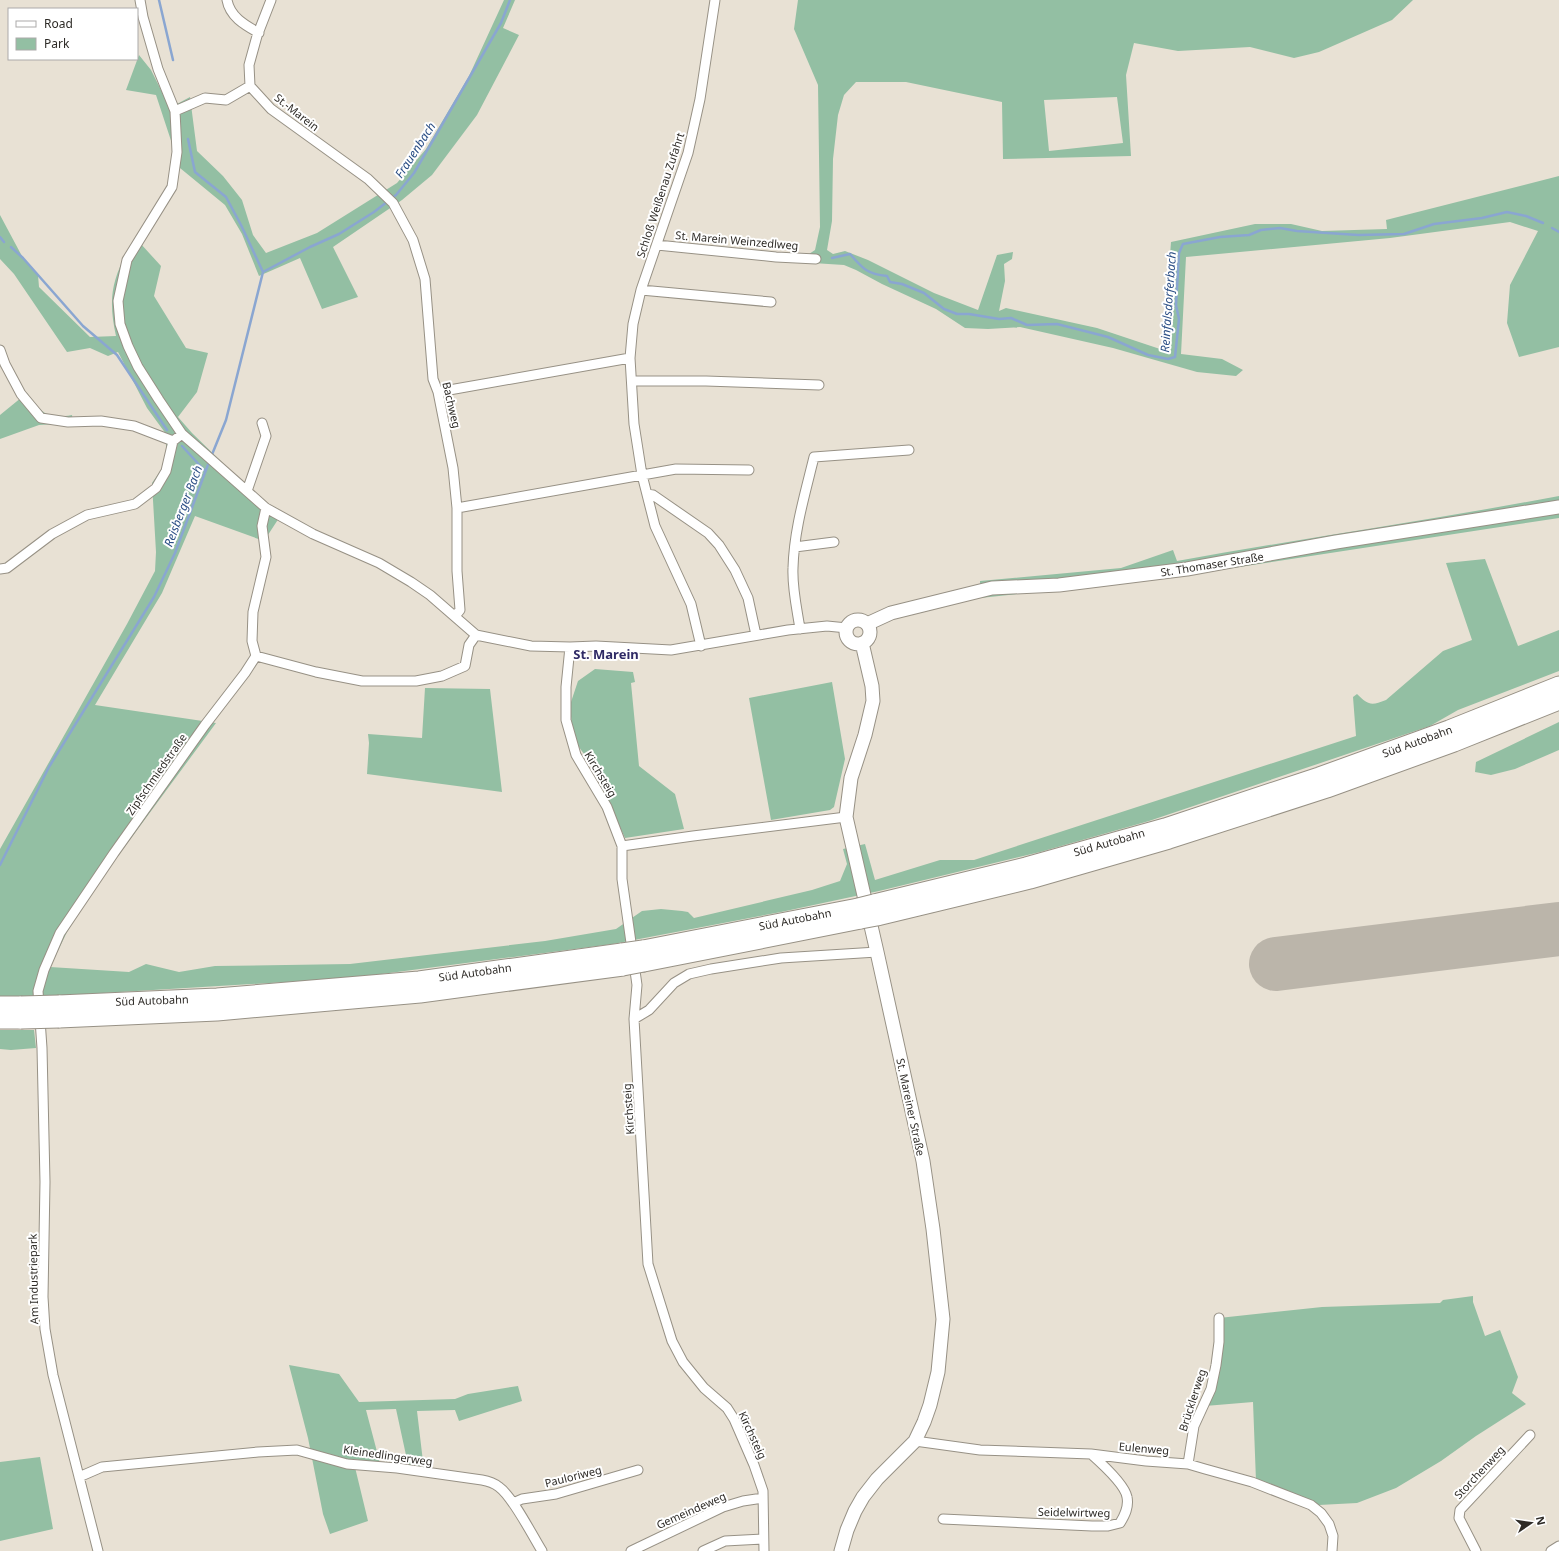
<svg xmlns="http://www.w3.org/2000/svg" width="1559" height="1551" font-family="'Noto Sans',sans-serif">
	<style>
		.green { fill: #93bfa3; fill-rule: evenodd }
		.lines { fill: none; stroke-linecap: round; stroke-linejoin: round }
		.stream { stroke: #8aa6d1; stroke-width: 2.5 }
		.runway { stroke: #bbb5aa; stroke-width: 54 }
		.minor-casing { stroke: #979185; stroke-width: 11 }
		.secondary-casing { stroke: #979185; stroke-width: 15 }
		.motorway-casing { stroke: #979185; stroke-width: 19 }
		.minor { stroke: #fff; stroke-width: 9 }
		.secondary { stroke: #fff; stroke-width: 13 }
		.motorway { stroke: #fff; stroke-width: 17 }
		.motorway-bridge-casing { stroke: #979185; stroke-width: 19; stroke-linecap: butt }
		.motorway-bridge { stroke: #fff; stroke-width: 17 }
		.labels { text-anchor: middle; dominant-baseline: central; stroke-width: 4; stroke-linejoin: round; paint-order: stroke }
		.street-label { font-size: 11px; fill: #2e2b27; stroke: #fff }
		.water-label { font-size: 12px; font-style: italic; fill: #2c4f86; stroke: #fff }
		.quarter-label { font-size: 13px; font-weight: bold; fill: #2f2a65; stroke: #fff }
	</style>
	<rect width="100%" height="100%" fill="#e8e1d4"/>
	<!-- green -->
	<path class="green" d="M504,0H515L503,28L519,35L477,115L432,175L402,200L333,247L358,297L322,309L300,258L259,276L242,234L225,205L180,168L156,95L126,90L139,55L151,70L161,90L177,104L190,97L197,151L223,176L242,200L253,235L266,253L317,233L397,183L426,149L469,76Z
		M798,0H1413L1392,20L1319,52L1294,58L1250,47L1178,51L1134,43L1126,75L1131,156L1003,159L1002,102L906,82H856L844,95L838,115L833,159L832,221L827,250L833,254L845,251L868,260L934,293L978,310L997,255L1013,252L1012,259L1004,264L1005,281L999,311L1006,308L1097,328L1163,350L1171,242L1255,224H1291L1322,231L1387,229L1386,220L1559,176V347L1519,357L1507,323L1510,285L1538,231L1510,222L1390,238L1186,257L1181,354L1222,359L1243,370L1236,376L1197,372L1113,348L1020,327L988,329L965,328L936,309L882,284L856,270L844,265L797,262L815,250L820,227L818,85L794,29ZM1117,97L1123,143L1049,151L1044,100Z
		M0,215L23,258L38,275L39,287L90,337L116,336C107,295 113,276 134,240L140,243L161,266L154,296L186,348L208,353L197,392L178,417L192,433L279,518L264,541L195,516L162,593L95,705L216,723L95,887L67,932L50,967L129,972L146,964L179,972L215,966L350,964L545,941L616,929L642,911L661,909L682,911L688,912L694,918L812,890L840,881L847,864L843,849L865,844L875,880L940,860H974L1356,736L1353,697L1357,694C1368,705 1371,706 1386,700L1443,651L1472,640L1446,563L1485,559L1518,646L1559,630V671L1458,710L1430,726L1149,821L1040,852L879,891L781,912L613,944L351,978L54,996L0,997V849L127,624L155,571L156,552L152,483L166,463V434L147,408L118,352L108,356L90,348L67,352L14,274L0,259Z
		M27,393C42,412 45,420 72,415L73,423L39,425L0,439V415Z
		M1559,496V518L1174,577L980,598V581L1121,568L1173,550L1177,561C1304,538 1432,520 1559,496Z
		M595,669L633,672L635,682L631,683L639,766L675,794L684,829L625,838L598,779L601,777L573,739L570,705L578,681Z
		M832,682L845,759L834,807L830,810L771,820L749,698Z
		M425,688L490,689L502,792L367,774L369,743L368,734L422,738Z
		M1559,722V750L1515,769L1491,775L1475,772L1476,762Z
		M0,1030H34L36,1048L11,1050L0,1049Z
		M1473,1296V1302L1485,1336L1500,1330L1518,1377L1512,1393L1526,1404L1476,1436L1441,1461L1396,1488L1357,1503L1319,1505L1256,1481L1253,1402L1205,1406L1219,1318L1322,1307L1440,1303L1443,1300Z
		M289,1365L339,1374L359,1402L455,1399L468,1394L518,1386L522,1401L459,1421L455,1410L417,1411L424,1470L409,1469L396,1409L366,1410L380,1463L353,1459L368,1521L330,1534L323,1514L308,1438Z
		M40,1457L53,1529L0,1541V1462Z"/>
	<g class="lines">
		<!-- stream -->
		<path class="stream" d="M159,0L173,60
			M188,139L195,172L226,197L241,225L263,272L226,420L211,457
			M1552,228L1559,232
			M0,237L4,242
			M11,247L23,258L83,326L117,355L167,430
			M832,258L850,254C863,269 867,274 887,276L890,282L902,284L924,293L944,309L957,314H969L999,319L1011,318L1027,325L1057,324L1108,337L1148,355L1168,359L1175,357L1179,319L1176,305L1179,253L1183,244L1220,237L1249,235L1261,230L1280,228L1297,231L1358,235L1404,234L1434,224L1482,218L1507,212L1526,216L1543,223
			M263,272L310,247L339,234L374,212L396,195L414,173L501,23L510,0
			M182,446L205,471
			M0,865L49,767L154,597L175,553L209,462"/>
		<!-- runway -->
		<path class="runway" d="M1276,964L1559,929"/>
		<!-- minor casing -->
		<g class="minor-casing">
			<path id="minor" d="M140,0L143,17L158,69L175,111L177,152L172,187L127,260L118,301L120,324L128,346L138,367L159,400L182,434L205,454L266,508L313,534L379,563L411,582L430,595L476,635L531,646L570,647L596,646L671,650L788,630L827,626L847,628
				M227,0C230,17 245,25 259,33
				M271,0L257,36L249,65L250,86L271,109L368,179L393,203L413,240L425,279L433,379L438,392L453,468L457,508V571L460,610L455,616
				M175,111L205,98L226,100L250,86
				M657,245L776,257L816,259
				M641,290L771,302
				M0,350L5,364L21,394L41,418L68,422L101,421L134,426L173,441
				M632,381H706L819,385
				M438,392L630,358
				M247,491L266,436L262,423
				M647,494L653,495L708,533L719,545L735,570L748,598L756,635
				M457,508L676,469L749,470
				M795,547L834,542
				M0,569L7,568L52,534L87,515L135,504L156,488L166,471L173,441L182,434
				M800,629C797,609 792,588 793,568C794,530 805,494 814,457L909,450
				M701,646L691,604L655,526L642,475L634,424L630,358L633,324L641,290L688,153L700,99L715,0
				M570,647L566,687V720L576,755L607,807L622,846V879L637,985L634,1019L648,1264L672,1341L683,1362L704,1388L727,1408L734,1419L754,1465L763,1491L764,1551
				M256,656L316,672L362,681H416L442,676L465,666L469,645L476,635
				M622,846L693,836L846,817
				M634,1019L649,1010L674,983L689,974L711,969L781,958L877,952
				M915,1441L980,1450L1091,1454L1146,1461L1188,1464L1205,1469L1252,1482L1311,1505L1321,1513L1329,1524L1333,1536L1332,1551
				M1188,1464L1194,1426L1211,1389L1216,1365L1219,1342V1318
				M79,1477L102,1467L258,1452L297,1450L347,1464L397,1468L482,1480C488,1481 494,1483 499,1487C513,1497 532,1535 542,1551
				M513,1503L522,1499L556,1494L638,1470
				M943,1519L1092,1526H1108L1120,1523C1125,1515 1129,1507 1127,1497C1125,1485 1100,1462 1091,1454
				M98,1551L53,1375L45,1329L43,1297L45,1182L42,1048L38,991L44,970L60,933L114,853L205,725L245,673L256,656L252,641L253,612L266,557L262,526L266,508
				M631,1551L723,1507L743,1501L763,1498
				M703,1551L725,1541L763,1539
				M1476,1551L1459,1518L1460,1510L1530,1435
				M1551,1551L1559,1546"/>
		</g>
		<!-- secondary casing -->
		<g class="secondary-casing">
			<path id="secondary" d="M846 632a12 12 0 1 1 24 0a12 12 0 1 1-24 0Z
				M867,624L891,613L992,588L1059,585L1187,569L1336,542L1559,507
				M841,1551L847,1530L855,1511L863,1497L877,1479L915,1441L924,1422L930,1405L938,1372L943,1319L933,1229L923,1161L877,952L846,817L851,778L865,735L873,701L872,686L862,643"/>
		</g>
		<!-- motorway casing -->
		<g class="motorway-casing">
			<path id="motorway" d="M874,903L1026,866L1165,827L1319,776L1449,729L1559,685
				M877,917L1030,880L1169,840L1327,789L1454,743L1559,701
				M643,949L858,907
				M644,963L861,920
				M59,1004L217,997L419,980L622,952
				M0,1005H21
				M59,1019L217,1012L420,994L623,967
				M0,1020H21"/>
		</g>
		<!-- minor -->
		<use href="#minor" class="minor"/>
		<!-- secondary -->
		<use href="#secondary" class="secondary"/>
		<!-- motorway -->
		<use href="#motorway" class="motorway"/>
		<!-- motorway-bridge casing -->
		<g class="motorway-bridge-casing">
			<path id="motorway-bridge" d="M858,907L874,903
				M861,920L877,917
				M622,952L643,949
				M623,967L644,963
				M21,1005L59,1004
				M21,1020L59,1019"/>
		</g>
		<!-- motorway-bridge -->
		<use href="#motorway-bridge" class="motorway-bridge"/>
	</g>
	<g class="labels">
		<!-- street labels -->
		<g class="street-label">
			<text transform="translate(297 112) rotate(38)">St.-Marein</text>
			<text transform="translate(660 195) rotate(-72)">Schloß Weißenau Zufahrt</text>
			<text transform="translate(737 240) rotate(5)">St. Marein Weinzedlweg</text>
			<text transform="translate(452 405) rotate(77)">Bachweg</text>
			<text transform="translate(1212 564) rotate(-9)">St. Thomaser Straße</text>
			<text transform="translate(1417 741) rotate(-20)">Süd Autobahn</text>
			<text transform="translate(156 774) rotate(-55)">Zipfschmiedstraße</text>
			<text transform="translate(601 774) rotate(59)">Kirchsteig</text>
			<text transform="translate(1109 842) rotate(-16)">Süd Autobahn</text>
			<text transform="translate(795 919) rotate(-11)">Süd Autobahn</text>
			<text transform="translate(475 972) rotate(-8)">Süd Autobahn</text>
			<text transform="translate(152 1000) rotate(-2)">Süd Autobahn</text>
			<text transform="translate(911 1107) rotate(78)">St. Mareiner Straße</text>
			<text transform="translate(628 1109) rotate(-94)">Kirchsteig</text>
			<text transform="translate(33 1279) rotate(-91)">Am Industriepark</text>
			<text transform="translate(1192 1400) rotate(-72)">Brücklerweg</text>
			<text transform="translate(753 1435) rotate(65)">Kirchsteig</text>
			<text transform="translate(1144 1448) rotate(5)">Eulenweg</text>
			<text transform="translate(388 1455) rotate(8)">Kleinedlingerweg</text>
			<text transform="translate(1479 1472) rotate(-47)">Storchenweg</text>
			<text transform="translate(573 1476) rotate(-14)">Pauloriweg</text>
			<text transform="translate(691 1510) rotate(-24)">Gemeindeweg</text>
			<text transform="translate(1074 1512) rotate(1)">Seidelwirtweg</text>
		</g>
		<!-- water labels -->
		<g class="water-label">
			<text transform="translate(415 150) rotate(-57)">Frauenbach</text>
			<text transform="translate(1168 302) rotate(-86)">Reinfalsdorferbach</text>
			<text transform="translate(183 506) rotate(-69)">Reisberger Bach</text>
		</g>
		<!-- quarter labels -->
		<g class="quarter-label">
			<text x="606" y="654">St. Marein</text>
		</g>
	</g>
	<!-- legend -->
	<rect x="8" y="8" width="130" height="52" fill="#ffffff" stroke="#abaaa9"/>
	<rect x="16" y="21" width="20" height="6" fill="#ffffff" stroke="#abaaa9"/>
	<text x="44" y="28" font-size="12" fill="#2e2b27">Road</text>
	<rect x="16" y="38" width="20" height="12" fill="#93bfa3" stroke="#abaaa9"/>
	<text x="44" y="48" font-size="12" fill="#2e2b27">Park</text>
	<!-- north arrow -->
	<g transform="translate(1531 1523) rotate(77)" stroke="#ffffff" stroke-width="3" paint-order="stroke">
	<path d="M0-3L7 15L0 10L-7 15Z" fill="#2e2b27"/>
	<text y="-6" font-size="11" font-weight="bold" text-anchor="middle" fill="#2e2b27">N</text>
	</g>
</svg>
